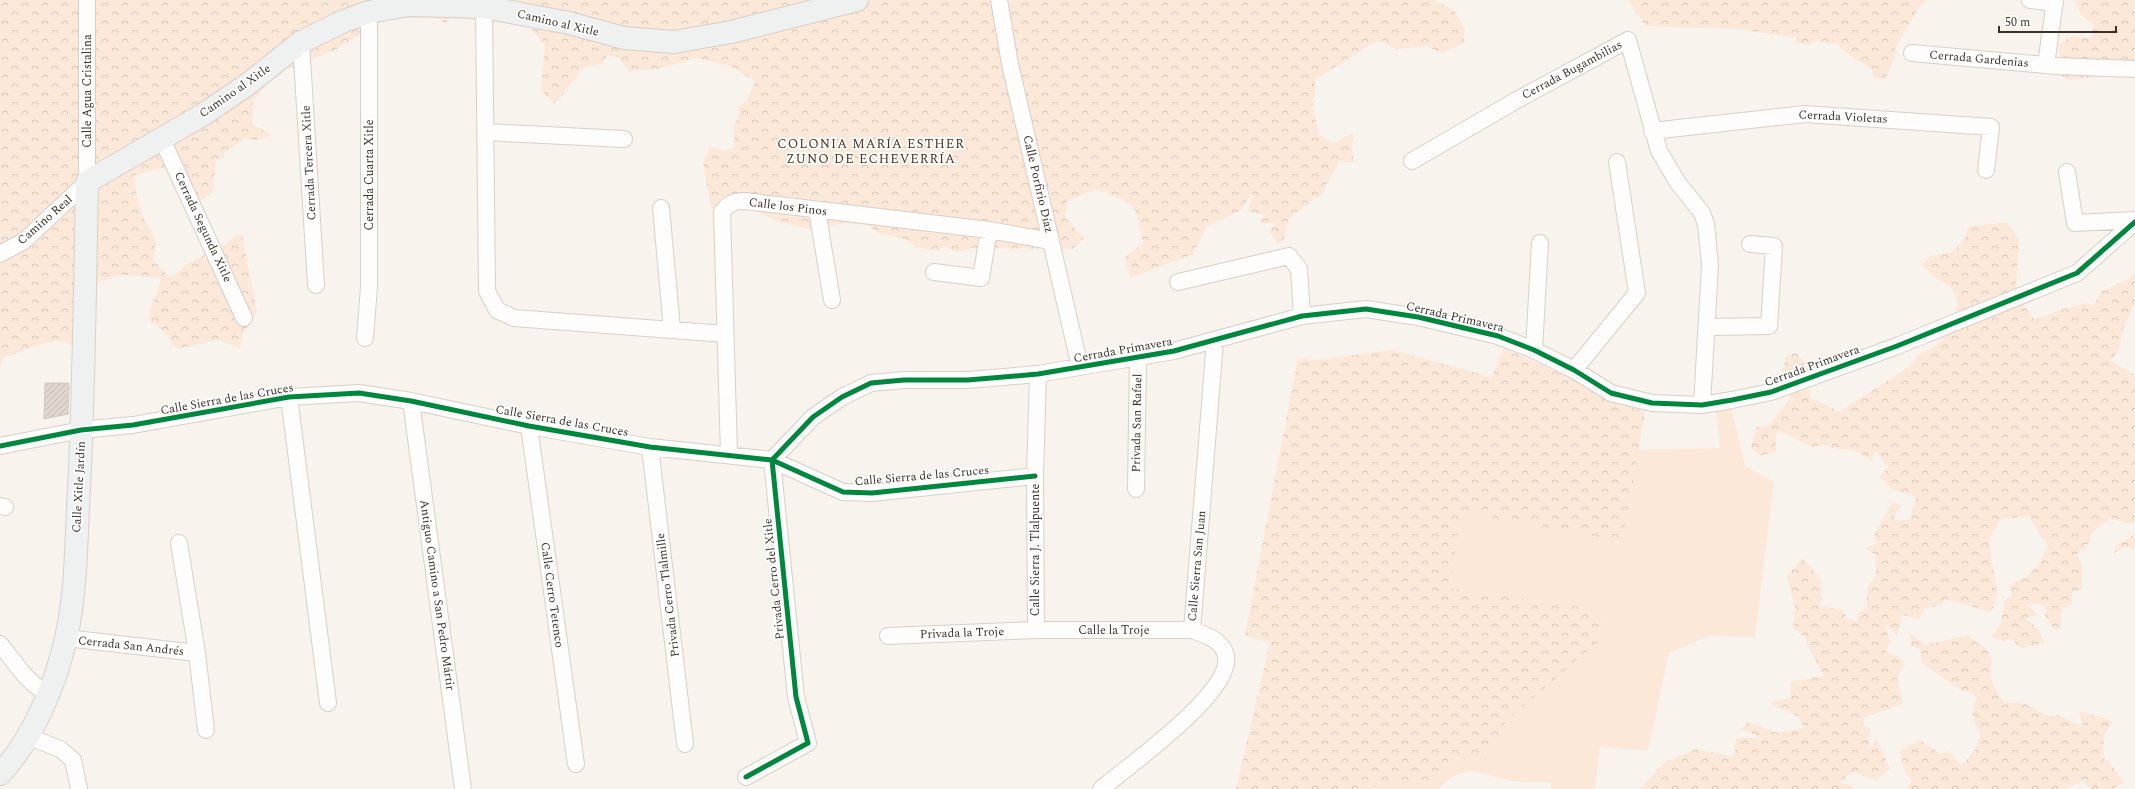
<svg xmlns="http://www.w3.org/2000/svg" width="2135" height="789" font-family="Spectral,serif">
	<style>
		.green { fill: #fbe8d8 }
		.forest { fill: url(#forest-crowns) }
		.building { fill: url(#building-hatch); stroke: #d0c8c1 }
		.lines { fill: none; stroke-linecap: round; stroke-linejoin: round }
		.street-casing { stroke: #d8cfc8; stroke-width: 18 }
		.secondary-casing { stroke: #d8cfc8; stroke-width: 24 }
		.street { stroke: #fefdfc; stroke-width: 16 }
		.secondary { stroke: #eff1f0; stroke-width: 22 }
		.cycleway-casing { stroke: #fff; stroke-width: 8 }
		.cycleway { stroke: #00873e; stroke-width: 5 }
		.labels { text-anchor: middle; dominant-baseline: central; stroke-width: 3.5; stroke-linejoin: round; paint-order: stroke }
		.street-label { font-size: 12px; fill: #3c3027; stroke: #fff }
		.neighbourhood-label { font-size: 13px; letter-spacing: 1px; fill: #4a331f; stroke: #fff }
	</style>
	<defs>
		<pattern id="forest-crowns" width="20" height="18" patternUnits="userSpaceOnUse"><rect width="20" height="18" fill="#fbe8d8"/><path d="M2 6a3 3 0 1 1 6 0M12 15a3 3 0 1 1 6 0" fill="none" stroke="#d8c7b9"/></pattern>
		<pattern id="building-hatch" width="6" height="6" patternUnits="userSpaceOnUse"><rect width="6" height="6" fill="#e0d8d0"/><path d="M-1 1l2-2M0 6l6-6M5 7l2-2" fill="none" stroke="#c1bab3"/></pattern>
	</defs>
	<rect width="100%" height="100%" fill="#f9f3ed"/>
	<!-- green -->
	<path class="green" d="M1731,407L1745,466L1774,482L1755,637L1710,636L1669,653L1648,751L1600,747L1595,789H1551V783C1538,781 1531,783 1520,782C1485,779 1469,756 1439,789H1353L1434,779L1458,759H1488L1507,720L1599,642L1601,610L1450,588L1461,512L1623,542L1638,450L1720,448L1716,411Z"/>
	<!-- forest -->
	<path class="forest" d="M0,0H1434L1454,10L1465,29L1463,37L1465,42L1442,53L1426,46L1397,49L1382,41L1371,44L1315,80V97L1312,101L1319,135L1334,143L1353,133L1352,146L1354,163L1339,161L1320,197H1316L1288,220L1284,241L1277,243L1269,230L1278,222L1265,224L1260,221L1265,214L1248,212L1253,192L1240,211L1206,227L1193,255C1172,261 1151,270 1130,278L1124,258L1143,243L1136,211L1128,202L1097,189L1067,201L1065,217L1084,239L1072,249L973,248L958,252L945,247L935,250L924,249L915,246L904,239L881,234L867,225L845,223L812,230L776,221L744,204L711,208L703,162L710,147L724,151L734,148V125L738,118L739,107L747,101L755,81L729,66L697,58L658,69L629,71L620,59L608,55L602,64L584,67L560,98L554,103L541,90L545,45L529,26L466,19L453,11L446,24L437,18H390L382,21L337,49L294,67L279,70L253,101L252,124L269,133L270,137L256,140L245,139L223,153L224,158L216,160L213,192L204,199L190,202L174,165L134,175L136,191L143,217L156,240L154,261L168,276L176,274L187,264L226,244L238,234H242L257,312L243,334L240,348L219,340L177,349L163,331L148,319C150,304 158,293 161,278L122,275L89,284L76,295L72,314L80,350C51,330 32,352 3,357L0,368Z
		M1628,0H1927L1919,7L1895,49L1897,51L1885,80L1873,77L1872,69L1848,54L1837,44L1819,41L1807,45L1793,42L1797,38L1737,29L1646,26Z
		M2074,0H2135V75L2126,74L2070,80L2061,76L2059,44L2072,36L2091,38L2094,26L2081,14Z
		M2007,222L2019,240L2016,285L2025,307L2035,320L2060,310L2088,303L2093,306L2102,291L2127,280L2135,273V306H2133L2122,332L2120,347L2111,361L2135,375V523H2125L2110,518L2091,534L2090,542L2077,554L2082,566V589L2072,592V604L2062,609L2061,627L2055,630L2045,616V606L2039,604H2026L2038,615L2025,618L2038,629L2045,643L2021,648L2011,639L2004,641L1991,637L2001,624L2004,602L2012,596L2009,586C2033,575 2037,568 2049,546L2041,537L2029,516L2001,519C1998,524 1991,533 1990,538C1987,561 2006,592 1990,612L1945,599L1942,605L1925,608L1919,619L1902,615L1897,637L1890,628L1885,626L1890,642L1886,653L1899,656L1905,665L1897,677L1903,704L1865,717L1862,727L1871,728L1868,738L1871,747L1876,738L1890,769L1876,780L1851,772L1839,783L1850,785L1853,789H1640L1664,763L1696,749L1734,757L1736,738H1762L1740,729L1749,722L1778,733L1804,728L1798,716L1770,704L1773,701L1790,698L1791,682L1824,676C1819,664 1807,648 1805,637L1793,629L1795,608L1787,577L1802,558L1820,578L1823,589L1820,593L1822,600L1819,605L1842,610L1848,619L1858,622L1857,614L1867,608V588L1876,576V555L1864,548L1877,544L1874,534L1893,501L1901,506L1893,518L1897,521L1910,519L1916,497L1890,488L1880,477L1888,467L1876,451L1871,461L1855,450L1837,449L1823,445L1811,447L1779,430L1776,434V452L1760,456L1751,447L1756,427L1769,425L1790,399L1782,374L1786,356L1796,353C1808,366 1814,378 1809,396C1819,403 1829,405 1839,412L1909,367C1917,352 1929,352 1940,342C1949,332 1955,314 1958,302L1950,286L1937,279L1921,265L1931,256L1953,252L1965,238L1968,227Z
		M1503,348L1577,380L1613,401L1645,412L1623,542L1461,512L1450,588L1601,610L1599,642L1507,720L1488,759H1458L1434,779L1353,789H1236L1270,643L1245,635L1298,358L1315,360L1392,350L1492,377Z
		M2135,534V550L2127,547L2114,553L2116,546Z
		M1910,634L1926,645L1967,635L1987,650L1992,661C1987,678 1994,690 2005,703C2012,703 2022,702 2028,705C2039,710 2045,719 2058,715L2083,727L2079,711L2113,721C2104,733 2101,744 2104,759L2108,761L2124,782L2112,789H2090L2083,781L2064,789H1906L1912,781L1904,771L1900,751L1920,740L1940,754L1949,751L1961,766L1975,750L1981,734C1972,719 1969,713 1978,697L1969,692L1960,690L1922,663L1920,649L1911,645Z"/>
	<!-- building -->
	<path class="building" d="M45,383H69L68,414L44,419Z"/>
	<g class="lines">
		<!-- street casing -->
		<g class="street-casing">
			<path id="street" d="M999,0L1010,64L1080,367
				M2030,0L2055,3
				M484,7L487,291L497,310L514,318L725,334
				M301,42L316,285
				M1912,53L2056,66L2135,69
				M2046,65L2055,0
				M1652,131L1805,114L1991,127L1986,170
				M486,132L624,139
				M161,137L244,318
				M1412,161L1515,101L1628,40L1659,151L1678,183L1702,213L1706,224L1710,265L1702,405
				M2067,172L2075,223L2135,220
				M661,208L672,329
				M817,210L832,300
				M0,254L24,241L87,182V0
				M934,272L981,278L989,230
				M1178,282L1289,256L1299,269L1302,316
				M1708,327L1769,326L1774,246L1750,244
				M365,338L369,287V12
				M1534,350L1540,243
				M1574,370L1637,293L1617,162
				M289,397L328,703
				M411,401L463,789
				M529,426L576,764
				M0,446L81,430L133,425L289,397L359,393L411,401L529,426L650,447L772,460L843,492L872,493L1035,476
				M650,447L685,744
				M729,454L722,212C729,203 734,201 745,201L989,230L1051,241
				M1136,489L1138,357
				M0,506L5,507
				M179,543L197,653L206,730
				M1036,630L1035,476L1038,374
				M888,636L1036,630H1192
				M66,638L197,653
				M0,644C15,662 27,684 49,694
				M27,736L60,749L73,760L79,789
				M746,777L808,743L796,697L772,460L813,417L842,397L871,383L904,380H968L1038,374L1174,351L1302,316L1366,309L1418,317L1498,336L1534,350L1574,370L1611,393L1652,403L1702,405L1732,400L1771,392L1897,346L2077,273L2135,222
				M1101,789C1128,766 1232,693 1226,657C1224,640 1205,635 1192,630L1215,341"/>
		</g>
		<!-- secondary casing -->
		<g class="secondary-casing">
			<path id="secondary" d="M0,774C32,741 56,683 66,638C77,589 76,538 79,488C84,387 85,284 87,182L204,114L248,84L301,42L344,21L369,12L409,5L484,7L569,23L624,38L674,42L731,32L857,0"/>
		</g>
		<!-- street -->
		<use href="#street" class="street"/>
		<!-- secondary -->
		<use href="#secondary" class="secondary"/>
		<!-- cycleway casing -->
		<g class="cycleway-casing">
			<path id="cycleway" d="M0,446L81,430L133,425L289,397L359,393L411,401L529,426L650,447L772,460L843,492L872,493L1035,476
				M746,777L808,743L796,697L772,460L813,417L842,397L871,383L904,380H968L1038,374L1174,351L1302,316L1366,309L1418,317L1498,336L1534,350L1574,370L1611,393L1652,403L1702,405L1732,400L1771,392L1897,346L2077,273L2135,222"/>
		</g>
		<!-- cycleway -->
		<use href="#cycleway" class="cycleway"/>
	</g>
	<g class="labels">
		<!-- street labels -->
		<g class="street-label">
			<text transform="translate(558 23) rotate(13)">Camino al Xitle</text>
			<text transform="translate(1979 59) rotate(5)">Cerrada Gardenias</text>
			<text transform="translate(1572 70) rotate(-28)">Cerrada Bugambilias</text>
			<text transform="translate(87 91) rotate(-90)">Calle Agua Cristalina</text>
			<text transform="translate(235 91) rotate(-35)">Camino al Xitle</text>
			<text transform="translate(1843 117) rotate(3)">Cerrada Violetas</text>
			<text transform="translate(309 163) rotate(-93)">Cerrada Tercera Xitle</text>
			<text transform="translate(369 175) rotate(-90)">Cerrada Cuarta Xitle</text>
			<text transform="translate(1038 184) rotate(77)">Calle Porfirio Díaz</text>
			<text transform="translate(788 207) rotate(7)">Calle los Pinos</text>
			<text transform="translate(45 220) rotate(-41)">Camino Real</text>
			<text transform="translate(203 227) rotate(65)">Cerrada Segunda Xitle</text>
			<text transform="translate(1455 317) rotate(13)">Cerrada Primavera</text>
			<text transform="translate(1123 350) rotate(-10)">Cerrada Primavera</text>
			<text transform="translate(1812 366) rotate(-20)">Cerrada Primavera</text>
			<text transform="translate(227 399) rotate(-10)">Calle Sierra de las Cruces</text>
			<text transform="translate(562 421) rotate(10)">Calle Sierra de las Cruces</text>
			<text transform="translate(1137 423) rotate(-89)">Privada San Rafael</text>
			<text transform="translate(922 476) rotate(-5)">Calle Sierra de las Cruces</text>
			<text transform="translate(79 487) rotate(-87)">Calle Xitle Jardín</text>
			<text transform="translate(1035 550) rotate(-90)">Calle Sierra J. Tlalpuente</text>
			<text transform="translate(1197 566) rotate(-85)">Calle Sierra San Juan</text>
			<text transform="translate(774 579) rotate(-96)">Privada Cerro del Xitle</text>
			<text transform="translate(437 595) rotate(82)">Antiguo Camino a San Pedro Mártir</text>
			<text transform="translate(552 595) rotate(82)">Calle Cerro Tetenco</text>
			<text transform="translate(668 595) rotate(-97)">Privada Cerro Tlalmille</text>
			<text x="1114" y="630">Calle la Troje</text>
			<text transform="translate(962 633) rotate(-2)">Privada la Troje</text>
			<text transform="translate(131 646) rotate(6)">Cerrada San Andrés</text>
		</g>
		<!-- neighbourhood labels -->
		<g class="neighbourhood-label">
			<text x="871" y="144">COLONIA MARÍA ESTHER<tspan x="871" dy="15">ZUNO DE ECHEVERRÍA</tspan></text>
		</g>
	</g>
	<!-- scale -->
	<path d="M1999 26v6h117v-6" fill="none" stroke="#3c3027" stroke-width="2"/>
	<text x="2005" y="26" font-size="12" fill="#3c3027" stroke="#ffffff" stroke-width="3" paint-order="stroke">50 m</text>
</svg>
